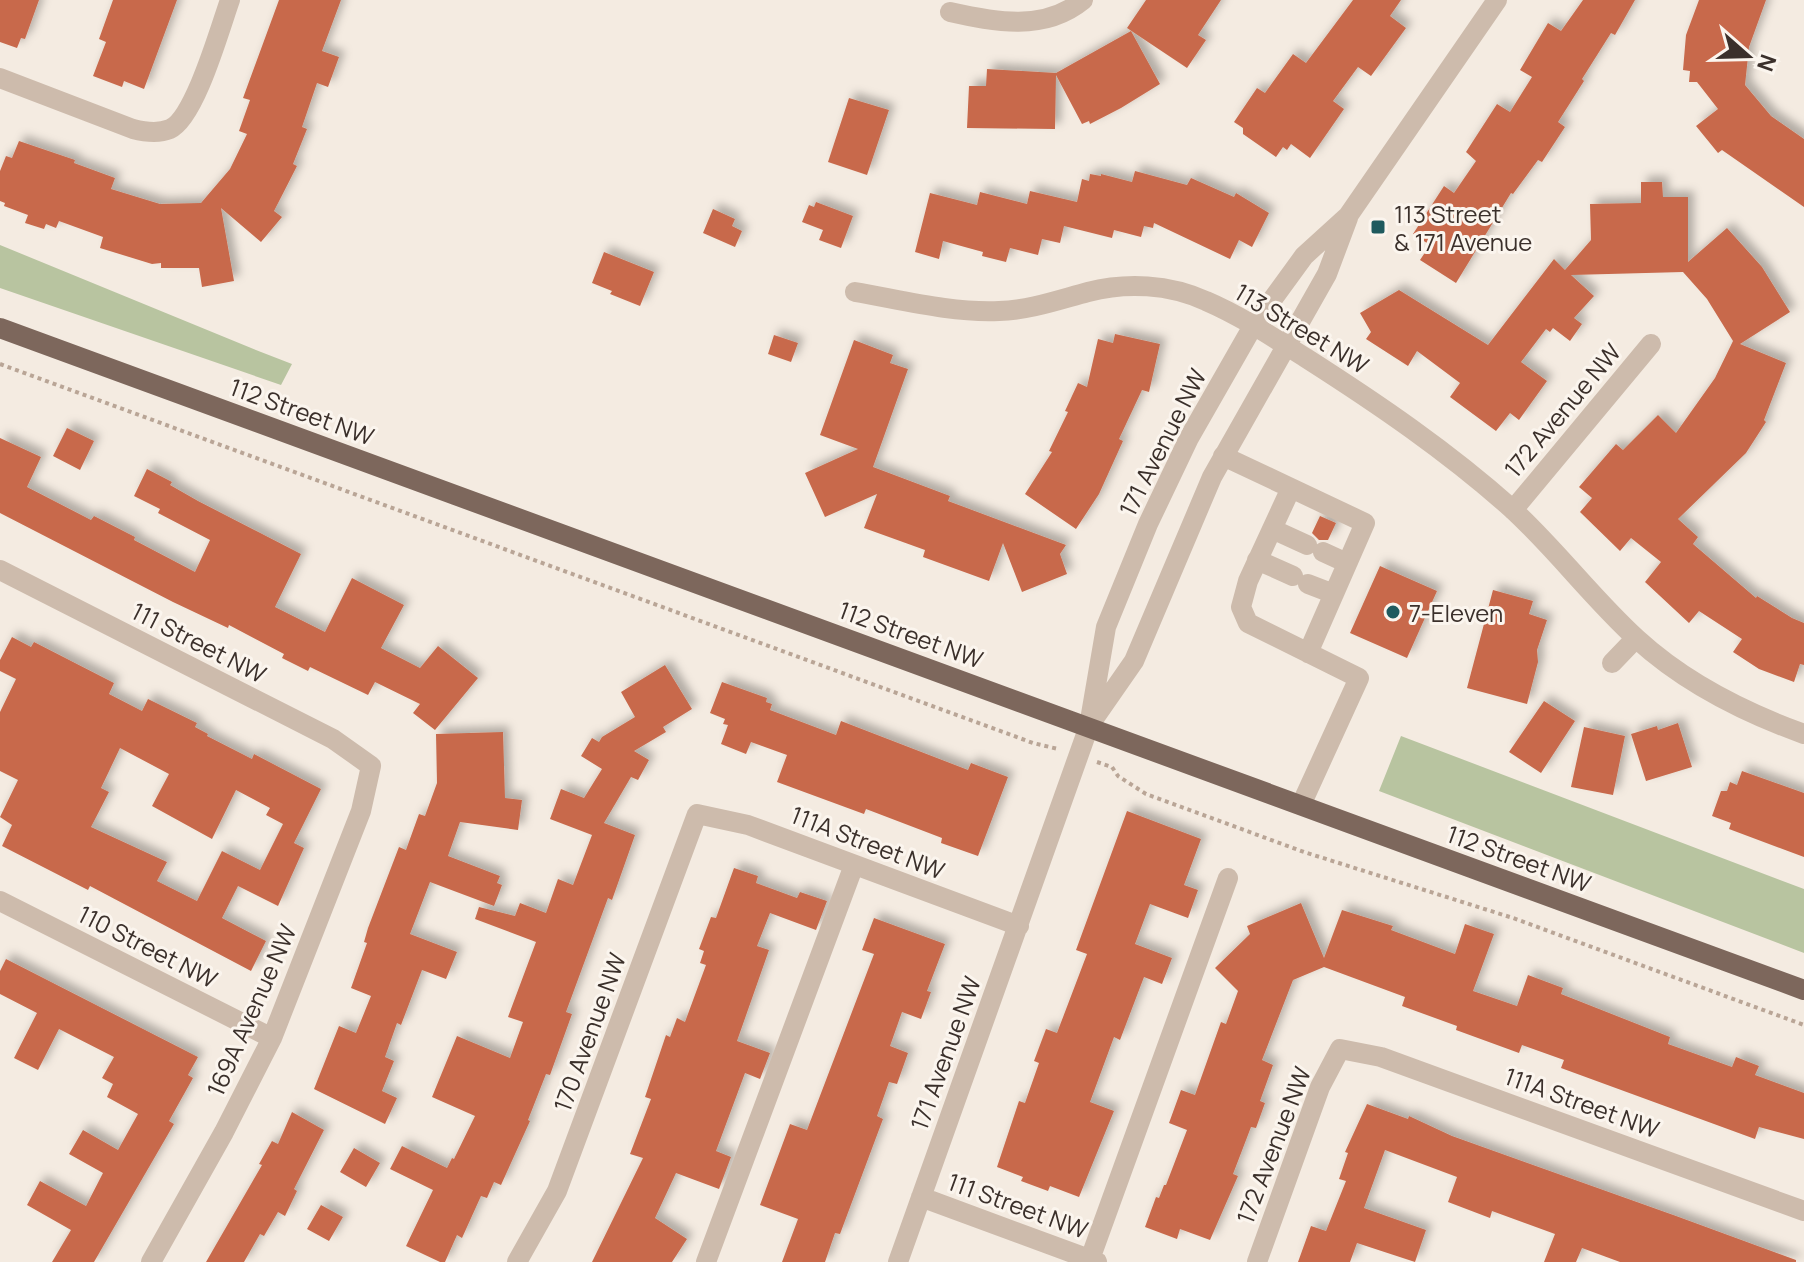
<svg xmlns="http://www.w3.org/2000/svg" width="1804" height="1262" font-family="Manrope,sans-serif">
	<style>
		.green { fill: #b8c4a0 }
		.building { fill: #c8694b; fill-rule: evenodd; filter: url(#shadow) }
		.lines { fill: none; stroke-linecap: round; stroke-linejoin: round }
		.path { stroke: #b9a596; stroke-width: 4; stroke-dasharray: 4 4; stroke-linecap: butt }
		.minor { stroke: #cdbbac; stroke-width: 20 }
		.major { stroke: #7d675c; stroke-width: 20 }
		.poi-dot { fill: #1f5a5e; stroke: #fbf5ee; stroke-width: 3 }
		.labels { text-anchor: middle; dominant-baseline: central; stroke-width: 6; stroke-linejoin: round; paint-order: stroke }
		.poi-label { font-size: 24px; fill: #3b302b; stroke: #fbf5ee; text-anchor: start }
		.street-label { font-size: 24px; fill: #3b302b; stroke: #fbf5ee }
	</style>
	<defs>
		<filter id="shadow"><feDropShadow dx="6" dy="-6" stdDeviation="4" flood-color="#0004"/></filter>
	</defs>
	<rect width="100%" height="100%" fill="#f4ebe1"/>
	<!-- green -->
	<path class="green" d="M0,245L261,352L292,364L281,385L0,288Z
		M1401,736L1804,889V953L1379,791Z"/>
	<!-- building -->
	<path class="building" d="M0,0H39L25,39L21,38L17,48L0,42Z
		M113,0H177L144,89L124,81L122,87L93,76L106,42L99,39Z
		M279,0H341L322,51L339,57L328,87L317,83L302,127L307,129L293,164L297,166L274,211L282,217L261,242L221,208L234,281L202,287L199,268H161V263L152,264L100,248L103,237L59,221L56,228L46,224L44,229L25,223L28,215L4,206L5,203L0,201V171L6,156L12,158L19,141L75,160L74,163L115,178L111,189L160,204L201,203L230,169L247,134L239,131L250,100L243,98Z
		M1146,0H1221L1198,35L1206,40L1187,68L1127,28Z
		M1353,0H1401L1390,16L1406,28L1371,76L1358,67L1333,101L1344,109L1310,158L1291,144L1287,150L1283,147L1276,157L1243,134V128L1234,122L1257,88L1265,93L1293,54L1306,63Z
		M1583,0H1635L1615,35L1611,33L1582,79L1584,81L1558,122L1565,127L1542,162L1538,160L1513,194L1511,193L1456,283L1420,260L1430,245L1413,234L1444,186L1454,193L1476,161L1466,152L1497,104L1510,112L1532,77L1520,70L1548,23L1561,31Z
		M1699,0H1766L1749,47L1745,85L1771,116L1804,139V207L1722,150L1718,153L1696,126L1718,109L1697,82H1689L1690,71L1683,70L1686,35Z
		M1131,31L1160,84L1121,108L1090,124L1089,121L1082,124L1056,75L1055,129L967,128L969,86H986L987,69L1056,73Z
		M849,98L889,110L867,175L828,162Z
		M1135,171L1187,185L1191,178L1234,197L1236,193L1269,213L1252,247L1239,240L1230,259L1154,223L1153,228L1144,226L1141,237L1114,230L1112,238L1064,226L1060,243L1042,239L1038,255L1010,248L1006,262L982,256L983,252L943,241L939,259L915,252L930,193L977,205L980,192L1027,204L1030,191L1077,202L1082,179L1089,181L1090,174L1101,176V174L1132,182Z
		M1641,182H1662L1663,197H1688V262L1727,228L1762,267L1790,312L1740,344L1786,363L1764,420L1766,422L1746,453L1678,519L1698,537L1693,544L1756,598L1757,596L1792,618L1804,623V665L1800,664L1794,682L1759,669L1733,652L1742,639L1699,611L1689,623L1645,582L1661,562L1631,538L1620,551L1580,512L1592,498L1579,487L1616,444L1623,450L1658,415L1676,433L1715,378L1733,341L1707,299L1683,272L1571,275L1594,296L1574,318L1582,324L1570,341L1553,328L1550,332L1546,329L1521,362L1547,381L1519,420L1510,413L1496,431L1450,397L1460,383L1417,351L1408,366L1366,339L1371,332L1360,313L1399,290L1488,345L1554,259L1565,270L1591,240L1590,204L1641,203Z
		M816,202L853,216L841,248L819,240L823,230L802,222L809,205L814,207Z
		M713,209L735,219L732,226L742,231L735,247L703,233Z
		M604,252L654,272L640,306L610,294L612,291L592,283Z
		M1115,334L1160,344L1149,392L1142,390L1119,439L1123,441L1099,494L1076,529L1025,494L1052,452L1049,451L1068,412L1065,411L1078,383L1087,387L1098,339L1113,343Z
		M774,335L798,343L791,362L768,354Z
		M854,340L893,355L890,363L908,369L873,467L950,496L948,501L1066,545L1060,554L1067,574L1022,592L1003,543L989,581L923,557L925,550L864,528L877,494L825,517L805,473L858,449L820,435Z
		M67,428L94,441L80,470L53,456Z
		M0,438L41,457L27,487L91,520L94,516L135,537L134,540L195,572L210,540L158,513L160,509L134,496L147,469L172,482L170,485L198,501L301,554L275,607L325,632L352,578L404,605L381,648L420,668L438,646L478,678L435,730L413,713L420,704L375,682L368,695L310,667L308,671L282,658L284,654L229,625L228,628L173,602L0,513Z
		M1320,516L1336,523L1328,540H1319L1312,533Z
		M1380,566L1437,591L1407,658L1350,633Z
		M1493,590L1533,601L1529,614L1547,620L1537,650L1538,662L1527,704L1467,688Z
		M12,637L31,647L34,642L114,683L109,694L142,711L148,699L197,723L195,727L208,734L207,736L252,759L254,754L321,789L294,843L304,848L278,906L238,886L222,918L266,941L251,971L90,886L88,890L2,846L12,825L0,817L18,780L0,771V712L16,679L0,671V660ZM120,748L169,774L152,806L212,839L236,790L270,808L266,815L283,824L260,870L222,851L197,901L157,881L167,862L91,827L109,792L101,788Z
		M665,665L692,709L663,727L666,732L634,751L649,760L638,780L631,777L604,823L635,835L612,900L608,898L566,1012L572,1014L550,1075L546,1074L528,1120L530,1121L501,1185L494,1182L487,1198L481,1196L462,1238L457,1235L445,1262H440L406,1246L433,1190L390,1169L402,1146L447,1168L452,1158L454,1159L475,1116L432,1097L457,1036L510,1058L523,1022L508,1017L536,942L475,919L479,907L515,916L520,903L546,913L558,879L573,885L592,835L550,819L561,789L584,798L602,769L581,756L592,738L599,742L602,737L635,717L621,692Z
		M722,682L767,698L766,702L772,704L770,710L836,735L841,721L968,770L971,763L1008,777L978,856L941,843L942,838L866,809L864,814L777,782L787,755L751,742L746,754L721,744L728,725L723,724L725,719L710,713Z
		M1544,701L1575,721L1541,773L1509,752Z
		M1678,723L1692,767L1646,781L1631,734L1657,726L1658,730Z
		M1584,727L1625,736L1613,795L1571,787Z
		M503,732L505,798L522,800L518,830L460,822L448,856L500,876L497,883L502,885L494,906L430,882L410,934L457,952L446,979L422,970L401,1025L397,1023L385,1057L394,1061L382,1091L397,1098L385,1124L314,1089L339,1026L356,1033L371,996L351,988L367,943L364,942L368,928L399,847L406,850L419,814L425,816L437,783L436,734Z
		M1742,771L1804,793V857L1729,829L1731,823L1712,816L1721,791H1727L1730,782L1737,785Z
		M1127,811L1201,839L1184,885L1198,890L1188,918L1150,904L1135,944L1172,958L1162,984L1144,977L1120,1040L1114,1037L1090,1102L1114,1111L1079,1197L1050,1186L1048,1191L1021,1181L1023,1177L997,1167L1019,1101L1025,1103L1039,1063L1034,1061L1046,1029L1057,1033L1087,954L1076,950Z
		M734,868L758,876L756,883L797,898L800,892L827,901L816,930L770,913L757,946L769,950L737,1041L770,1053L760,1079L745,1073L716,1151L731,1157L719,1189L676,1173L655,1218L687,1239L672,1262H592L643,1158L630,1154L651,1099L645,1097L666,1035L670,1037L677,1018L685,1022L706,965L700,963L704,951L699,949L711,917L716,918Z
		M1301,903L1324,958L1342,910L1393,926L1391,930L1455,954L1465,924L1494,934L1473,991L1517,1006L1528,975L1563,988L1561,994L1670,1037L1668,1044L1732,1067L1736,1057L1759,1066L1755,1075L1804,1093V1139L1759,1127L1755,1139L1561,1068L1564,1060L1522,1045L1519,1053L1456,1030L1457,1026L1402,1006L1405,997L1324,967L1293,980L1262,1060L1273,1065L1260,1101L1265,1103L1256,1128L1251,1127L1233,1174L1238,1176L1210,1240L1180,1229L1177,1239L1145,1227L1156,1197L1159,1198L1164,1185H1166L1187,1130L1169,1123L1181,1090L1195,1095L1221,1022L1226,1024L1238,991L1215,968L1250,934L1247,926Z
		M874,918L945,944L927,991L931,992L921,1019L902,1012L890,1046L908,1053L897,1084L889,1082L877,1116L883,1119L840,1234L835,1233L825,1262H782L798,1219L760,1205L790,1124L807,1130L874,954L862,950Z
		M6,959L198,1057L188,1075L193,1078L169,1121L174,1124L94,1262H52L71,1230L27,1205L40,1181L86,1206L103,1173L69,1154L83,1130L118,1150L138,1114L107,1097L113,1084L102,1078L114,1057L59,1029L38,1070L14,1058L37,1013L0,994V971Z
		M1367,1104L1408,1119L1409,1116L1452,1136L1676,1216L1796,1260V1262H1620L1582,1248L1576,1262H1544L1555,1234L1492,1211L1490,1218L1448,1202L1457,1177L1385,1150L1364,1208L1426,1230L1415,1262L1357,1243L1350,1262H1298L1311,1226L1326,1231L1346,1181L1339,1179L1348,1153L1345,1152Z
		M292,1112L324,1130L294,1189L297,1191L285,1216L278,1212L264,1236L260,1234L244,1262H206L262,1165L259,1164L272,1141L278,1144Z
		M354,1148L380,1163L366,1187L340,1172Z
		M321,1205L343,1217L329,1241L307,1229Z"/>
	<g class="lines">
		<!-- path -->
		<path class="path" d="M0,364L1033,743L1058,749
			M1097,762L1112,767L1118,776L1146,794L1304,852L1513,918L1804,1025"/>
		<!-- minor -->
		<path class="minor" d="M950,12C995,22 1044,32 1083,0
			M0,78L133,129C145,132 158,134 170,129C195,118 220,28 230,0
			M855,292C902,300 951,313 999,311C1030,310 1058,300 1088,292C1126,282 1169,284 1206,301C1241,316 1274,338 1306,358C1378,404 1447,451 1511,508C1556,549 1592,598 1637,639C1685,683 1743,712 1804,734
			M1223,456L1291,488L1248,581L1241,607L1248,623L1359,678L1301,805
			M1291,488L1365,523L1308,653
			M1513,510L1651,344
			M1272,529L1307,545
			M1323,552L1347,563
			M1257,560L1293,576
			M0,570L333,739L371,766L361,811L272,1038L224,1132L151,1262
			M1308,584L1334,594
			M1612,663L1636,638
			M1093,720L1134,661L1212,477L1327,274L1348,218
			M0,901L272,1038
			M921,1197L1097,1262
			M517,1262L557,1191L697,814L748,825L1019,926
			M706,1262L854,865
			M898,1262L1089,726L1106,627L1148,524L1189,438L1253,326L1304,256L1348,216L1497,0
			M1089,1262L1228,878
			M1257,1262L1320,1087L1340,1049L1381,1057L1804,1211"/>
		<!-- major -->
		<path class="major" d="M0,328L1804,990"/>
	</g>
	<!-- markers -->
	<g class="poi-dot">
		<rect x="1370" y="219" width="16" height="16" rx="4"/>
		<circle cx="1393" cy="612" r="8"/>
	</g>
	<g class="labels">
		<!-- poi labels -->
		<g class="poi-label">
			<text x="1394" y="213">113 Street<tspan x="1394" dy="28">&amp; 171 Avenue</tspan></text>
			<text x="1409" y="612">7-Eleven</text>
		</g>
		<!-- street labels -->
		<g class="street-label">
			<text transform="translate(1302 328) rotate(31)">113 Street NW</text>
			<text transform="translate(1562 410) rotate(-50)">172 Avenue NW</text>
			<text transform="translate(302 411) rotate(20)">112 Street NW</text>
			<text transform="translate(1162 442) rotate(-63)">171 Avenue NW</text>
			<text transform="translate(911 634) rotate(20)">112 Street NW</text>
			<text transform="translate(199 642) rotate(27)">111 Street NW</text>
			<text transform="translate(868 842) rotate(21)">111A Street NW</text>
			<text transform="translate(1519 858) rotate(20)">112 Street NW</text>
			<text transform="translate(148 946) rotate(27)">110 Street NW</text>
			<text transform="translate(251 1010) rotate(-66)">169A Avenue NW</text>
			<text transform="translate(589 1032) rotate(-70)">170 Avenue NW</text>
			<text transform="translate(945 1053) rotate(-70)">171 Avenue NW</text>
			<text transform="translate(1582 1102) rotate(20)">111A Street NW</text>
			<text transform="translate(1273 1145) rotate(-69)">172 Avenue NW</text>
			<text transform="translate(1018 1205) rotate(20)">111 Street NW</text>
		</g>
	</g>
	<!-- north arrow -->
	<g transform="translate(1748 56) rotate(110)" stroke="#fbf5ee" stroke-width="6" paint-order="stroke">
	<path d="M0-6L14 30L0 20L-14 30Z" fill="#3b302b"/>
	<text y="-12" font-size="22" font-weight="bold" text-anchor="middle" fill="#3b302b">N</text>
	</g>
</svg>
